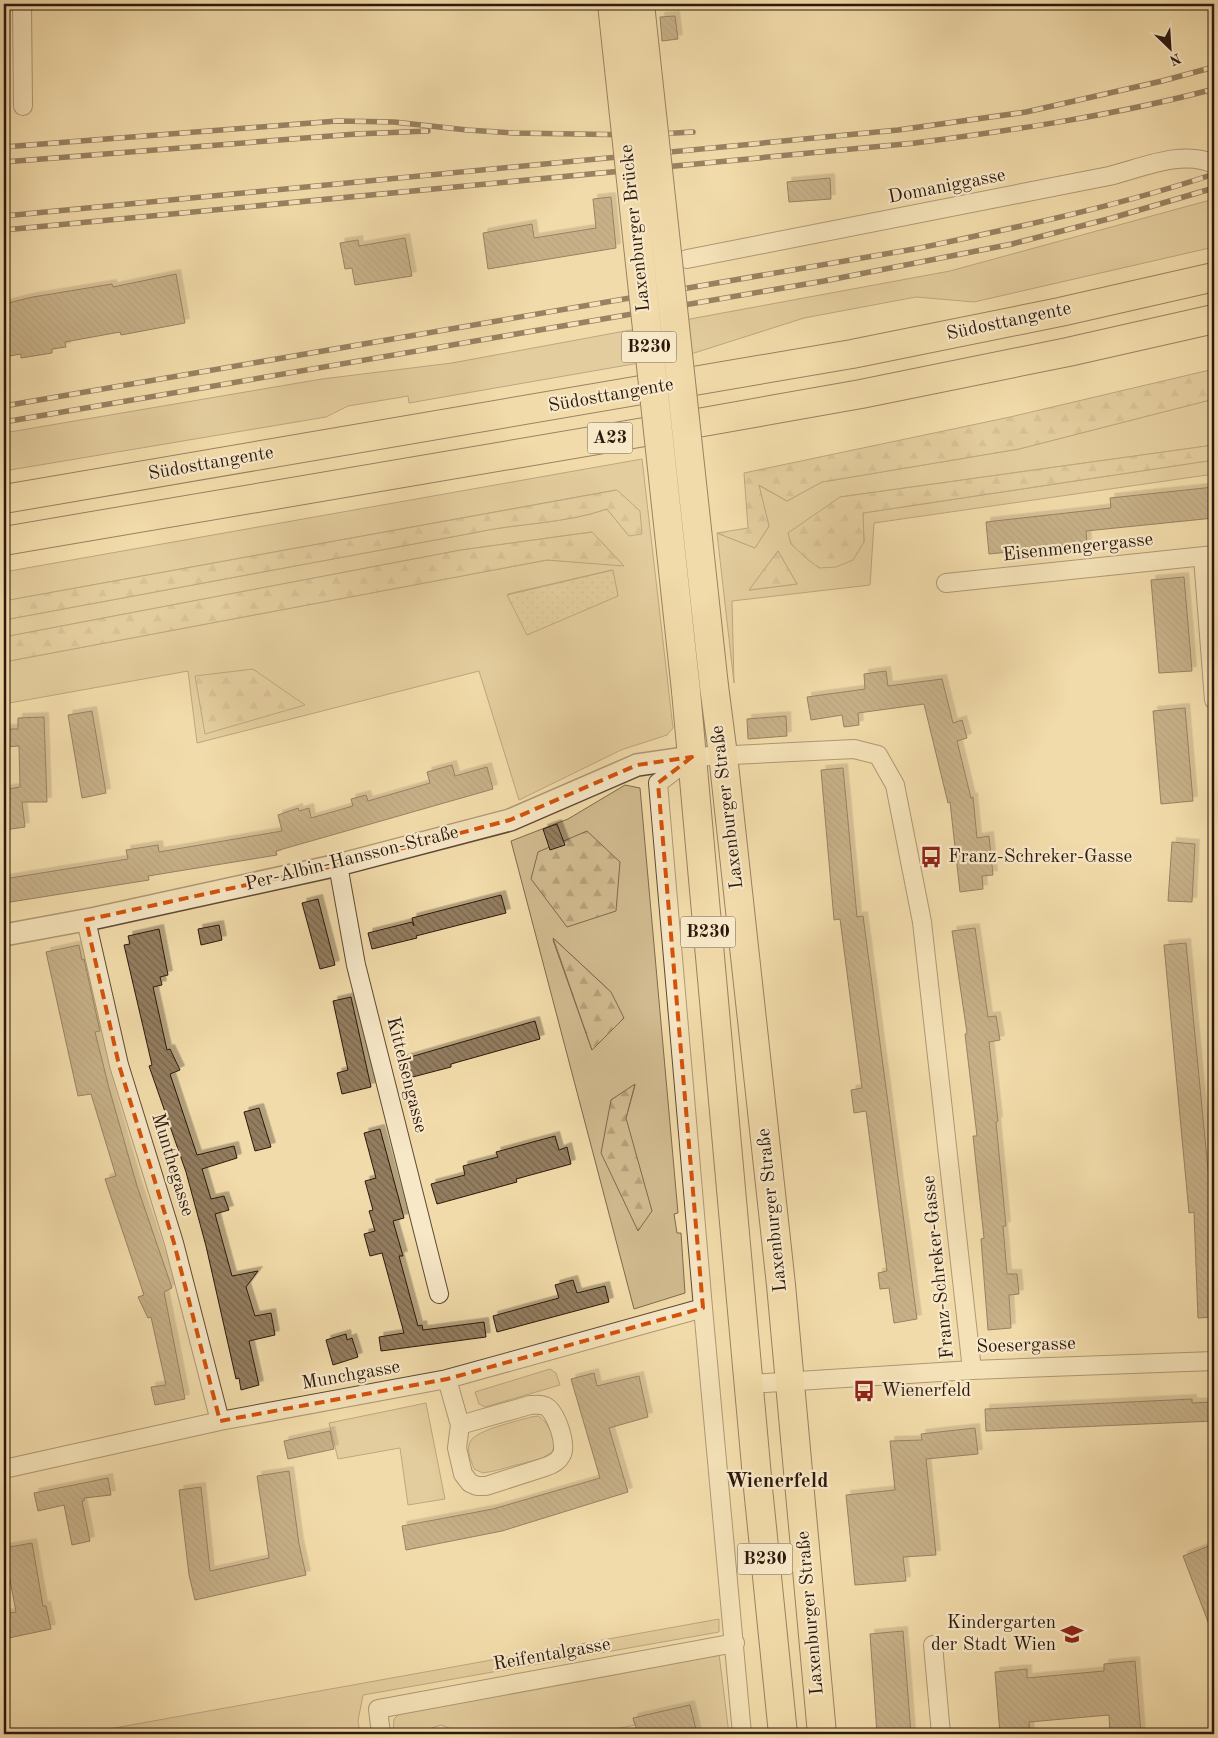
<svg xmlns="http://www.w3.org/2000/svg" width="1218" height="1738" font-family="'Old Standard TT',serif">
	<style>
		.green { fill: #d1ba8f; stroke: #7f694e; fill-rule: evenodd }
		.forest { fill: url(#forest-firs); stroke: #7f694e }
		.park { fill: url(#park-dots); stroke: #7f694e }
		.building { fill: url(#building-back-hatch); stroke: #2d180d; filter: url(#shadow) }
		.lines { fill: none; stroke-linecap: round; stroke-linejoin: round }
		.minor-casing { stroke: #5e4934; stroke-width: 20 }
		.tertiary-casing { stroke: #5e4934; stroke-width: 24 }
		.primary-casing { stroke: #2d180d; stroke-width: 30 }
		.motorway-casing { stroke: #2d180d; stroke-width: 30 }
		.minor { stroke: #f7e8c8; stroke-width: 18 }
		.tertiary { stroke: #f7e8c8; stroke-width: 21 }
		.primary { stroke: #f2dbaa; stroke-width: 28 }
		.motorway { stroke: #f2dbaa; stroke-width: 28 }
		.rail-casing { stroke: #2d180d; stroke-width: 5.5 }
		.rail { stroke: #f7e8c8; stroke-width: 4; stroke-dasharray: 11; stroke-linecap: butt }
		.primary-bridge-casing { stroke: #2d180d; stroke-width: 30; stroke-linecap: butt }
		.primary-bridge { stroke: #f2dbaa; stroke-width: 28 }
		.marked { fill: none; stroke: #d5520c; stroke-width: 4; stroke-dasharray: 10 6; stroke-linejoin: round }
		.labels { text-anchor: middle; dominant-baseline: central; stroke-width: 4.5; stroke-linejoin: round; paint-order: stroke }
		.shield { fill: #f7e8c8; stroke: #6a5645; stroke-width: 1 }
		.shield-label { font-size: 18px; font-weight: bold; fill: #2d180d }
		.street-label { font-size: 19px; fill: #2d180d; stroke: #f7e8c8 }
		.poi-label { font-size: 19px; fill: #2d180d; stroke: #f7e8c8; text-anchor: start }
		.quarter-label { font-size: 21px; font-weight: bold; fill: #2d180d; stroke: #f7e8c8 }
	</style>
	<defs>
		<pattern id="forest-firs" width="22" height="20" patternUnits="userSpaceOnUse" patternTransform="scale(1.25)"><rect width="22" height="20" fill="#d1ba8f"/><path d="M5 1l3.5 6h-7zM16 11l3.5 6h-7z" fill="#b49f7a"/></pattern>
		<pattern id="park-dots" width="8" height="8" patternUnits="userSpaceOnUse" patternTransform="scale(1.25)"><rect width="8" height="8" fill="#d1ba8f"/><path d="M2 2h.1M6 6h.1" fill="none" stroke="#b49f7a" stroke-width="1.8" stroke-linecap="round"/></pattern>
		<pattern id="building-back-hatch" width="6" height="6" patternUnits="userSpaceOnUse" patternTransform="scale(1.25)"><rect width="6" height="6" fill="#937d5f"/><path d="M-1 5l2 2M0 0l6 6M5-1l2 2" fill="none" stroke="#78654d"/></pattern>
		<filter id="shadow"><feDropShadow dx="4.5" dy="-4.5" stdDeviation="0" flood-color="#0004"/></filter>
	</defs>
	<rect width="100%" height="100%" fill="#f2dbaa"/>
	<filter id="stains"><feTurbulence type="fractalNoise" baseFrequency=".004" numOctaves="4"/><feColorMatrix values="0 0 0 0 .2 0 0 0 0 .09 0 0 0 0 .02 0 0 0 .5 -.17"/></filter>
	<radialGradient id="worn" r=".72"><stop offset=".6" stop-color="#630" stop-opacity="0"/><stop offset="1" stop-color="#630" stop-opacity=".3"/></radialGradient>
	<!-- green -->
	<path class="green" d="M1214,199V247L974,302L916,297L804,318L691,354L409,403L408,396L348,406L326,417L4,471V433L322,379L452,363L950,271Z
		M1214,399V445L840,497L864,542L863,513L1214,460V474L874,523L870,585L732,601L734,683L717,533L755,548L769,526L758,485L787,501L822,482L1019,449ZM778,551L797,584L750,590V589Z
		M642,459L673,728L667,735L621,750L519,800L479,671L197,743L188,671L4,704V662L547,560L623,565L592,532L461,550L4,637V620L473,533C517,523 564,524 607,509L629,536L616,490L4,601V572ZM612,570L618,596L507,595L508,594Z
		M625,785L640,788L678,1213L674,1214L677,1233H681L685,1293L634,1309L511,841L568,819ZM554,939L611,992L592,1050L553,940ZM635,1085L626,1118L611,1100Z
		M550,1369L556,1373L560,1385L485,1407L479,1404L475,1392Z
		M426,1403L445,1499L408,1505L400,1448L338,1459L329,1423Z
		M538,1416C548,1421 559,1443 551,1453C550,1453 544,1457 543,1458L494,1471L483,1473L474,1469C471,1460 466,1450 470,1442C475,1430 518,1421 531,1417Z
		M719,1619V1632L363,1695L358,1721L360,1734H81Z
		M719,1654L729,1734H697L690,1705L633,1718L635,1725L593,1734H456V1731L441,1725L429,1729V1734H393L394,1719L400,1713Z"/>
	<!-- forest -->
	<path class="forest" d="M1214,369V399L1019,449L822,482L787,501L759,485L769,526L755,548L717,533L748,528L744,473L1010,417Z
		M1214,445V460L863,513L864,542L853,560L836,567L819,568L806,558L791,544L788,533L840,497Z
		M617,490L640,511L642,534L629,536L607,509C564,524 517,523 473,533L4,620V601Z
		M592,532L624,566L547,560L4,662V637L461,550Z
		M778,551L797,584L749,590Z
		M253,669L305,705L205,734L195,676Z
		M587,831L620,862L616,911L567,927L531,879L538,852Z
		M553,938L611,992L624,1018L592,1050Z
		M635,1084L626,1118L652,1211L638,1231L601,1153L611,1100Z"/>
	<!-- park -->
	<path class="park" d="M613,570L618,596L527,635L507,595Z"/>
	<!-- building -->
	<path class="building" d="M675,16L678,39L662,41L660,17Z
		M830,178L831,199L789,202L787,182Z
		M611,197L616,248L488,269L483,233L532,224L534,238L596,228L593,199Z
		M405,238L412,276L355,285L352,268L345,269L340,243L358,240L359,246Z
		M176,274L185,323L121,335L120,332L65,342L66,347L52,349V353L21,358V354L4,357V304L33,297L112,284L113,287Z
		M1214,487V518L1086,531L1087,544L989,554L986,522L1111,508L1110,498Z
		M1184,577L1192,671L1159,673L1151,580Z
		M886,671L888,686L942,679L953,723L962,720L967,738L957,741L971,798L973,797L977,838L989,836L991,856L993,875L982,876L983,889L960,892L950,802L948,803L924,704L858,713L859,725L844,727L842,715L811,720L807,697L865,689L864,674Z
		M1185,708L1193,801L1161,804L1153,711Z
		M92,711L106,793L82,798L68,715Z
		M786,716L787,736L748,739L747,719Z
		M44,717L47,802H22L25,827L4,830V790L20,787L19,746L5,747L4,729H18V718Z
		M452,765L455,776L487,767L493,789L276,851L277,855L148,876L149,880L4,903V879L128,859L126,850L158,845L159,852L282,831L278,815L298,808L299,811L309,808L311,818L353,806L351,799L366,795L368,801L430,783L427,772Z
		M843,768L857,917L863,916L917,1319L894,1323L889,1288L880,1289L878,1273L887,1271L866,1111L854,1113L851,1090L862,1088L840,919L834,920L821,770Z
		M557,824L565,845L550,850L543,829Z
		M1172,842L1195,844L1192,902L1168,901Z
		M501,895L506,913L416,936L417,938L372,949L368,933L412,922L414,926L412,918Z
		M318,899L335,965L320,969L302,903Z
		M219,925L222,940L201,945L198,929Z
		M975,928L988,1017L996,1016L1000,1040L989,1042L998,1121L996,1122L1006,1226H1003L1007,1274H1017L1019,1294L1009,1295L1011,1328L988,1330L981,1239L984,1238L973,1136H977L965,1034L967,1033L952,931Z
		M159,929L168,975L160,977L162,985L153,987L167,1050L170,1049L180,1070L170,1074L197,1155L234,1146L237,1158L202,1169L211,1199L224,1196L229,1210L215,1214L232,1276L258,1271L246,1287L255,1316L271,1313L275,1335L249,1341L259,1385L241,1390L239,1378L236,1379L206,1246L186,1172L149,1066L152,1065L124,945L130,944L128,936Z
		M1186,943L1214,1231V1317L1198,1318L1194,1212L1189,1213L1164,945Z
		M79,945L82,960L84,959L100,1031L95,1032L109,1088L137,1186L172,1288L164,1292L185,1399L155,1405L151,1387L166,1385L151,1317L148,1318L138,1297L144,1295L105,1179L116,1176L91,1094L78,1096L46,952Z
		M351,997L371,1087L342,1094L337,1073L348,1070L333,1001Z
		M535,1021L540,1039L451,1064V1067L405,1079L400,1060Z
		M259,1108L271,1147L255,1151L244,1112Z
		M380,1129L404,1218L393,1221L403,1256H399L418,1326L422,1325L423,1330L484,1322L486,1337L381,1351L379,1337L404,1333L382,1253L370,1256L364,1234L375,1231L369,1211L373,1210L365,1181L376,1178L364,1133Z
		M555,1136L559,1150L567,1147L571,1164L516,1179L517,1182L437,1204L431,1184L465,1175L463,1166L498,1157L496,1152Z
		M573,1280L577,1293L605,1286L609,1302L497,1332L493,1316L559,1298L555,1285Z
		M346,1334L347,1340L352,1338L358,1357L333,1365L326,1340Z
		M594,1373L597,1386L639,1376L648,1417L609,1428L628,1492L502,1531L406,1550L402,1526L493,1509L600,1478L571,1379Z
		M1192,1399V1403L1214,1402V1421L986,1431L985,1409Z
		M975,1428L978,1454L926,1459L936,1555L903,1557L906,1581L855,1585L846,1495L895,1490L890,1441L922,1440L921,1434Z
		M330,1431L334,1449L288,1459L284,1441Z
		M289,1471L299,1544L306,1575L195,1600L189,1575L179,1490L201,1487L210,1571L269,1558L257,1476Z
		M108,1478L111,1495L84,1498V1501H82L90,1541L72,1545L64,1505L38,1511L34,1493Z
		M32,1543L43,1606H46L51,1629L4,1639V1614L16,1612L4,1548Z
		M1214,1544V1635H1213L1183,1556Z
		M903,1631L911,1734H877L870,1634Z
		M1135,1661L1141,1734H1110L1109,1715L1029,1722L1030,1734H1000L995,1672L1027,1669V1678L1104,1671V1664Z
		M690,1705L697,1734H638L633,1718Z"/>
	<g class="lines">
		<!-- minor casing -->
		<g class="minor-casing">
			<path id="minor" d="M22,4L23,106
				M687,259L1109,176C1142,168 1182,149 1214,164
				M1203,557L1214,700
				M946,583L1214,555
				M338,865L356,965L439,1294
				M86,920L119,1065L174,1243L220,1421
				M447,1379L460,1425L457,1448L463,1474L470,1483L477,1486H486L545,1467C551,1465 558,1462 561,1456C568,1446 556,1411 545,1406C540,1404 535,1405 530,1405L460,1425
				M749,1384L972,1370L1214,1361
				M4,1469L220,1421L447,1379L703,1308
				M933,1645L941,1734
				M381,1734L378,1709L735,1643
				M742,1734L703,1308L658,783L692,757L854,749L878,755L895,785L922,922L972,1370"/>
		</g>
		<!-- tertiary casing -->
		<g class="tertiary-casing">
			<path id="tertiary" d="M4,935L96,918L338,865L510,820L637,765L692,757"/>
		</g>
		<!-- primary casing -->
		<g class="primary-casing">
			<path id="primary" d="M714,686L723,755L781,1285L822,1734
				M686,691L758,1488L783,1734"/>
		</g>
		<!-- motorway casing -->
		<g class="motorway-casing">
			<path id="motorway" d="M4,499L852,354L1060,312L1214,277
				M4,541L709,421L861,394L1068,352L1214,319"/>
		</g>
		<!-- minor -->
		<use href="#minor" class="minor"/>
		<!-- tertiary -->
		<use href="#tertiary" class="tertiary"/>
		<!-- primary -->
		<use href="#primary" class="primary"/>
		<!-- motorway -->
		<use href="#motorway" class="motorway"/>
		<!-- rail casing -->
		<g class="rail-casing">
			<path id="rail" d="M4,147L337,121L394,122L467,130L513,133L641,135L693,132
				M4,162L356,134L428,131
				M4,216L898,130L1026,112L1162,81L1214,67
				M4,230L915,143C1015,130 1116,115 1214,89
				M4,406L920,248C1018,227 1119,206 1214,174
				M4,422L824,281L1012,244L1112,218L1214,188"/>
		</g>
		<!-- rail -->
		<use href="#rail" class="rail"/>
		<!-- primary-bridge casing -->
		<g class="primary-bridge-casing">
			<path id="primary-bridge" d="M612,4L686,691
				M640,4L714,686"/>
		</g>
		<!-- primary-bridge -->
		<use href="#primary-bridge" class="primary-bridge"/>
	</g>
	<!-- marked area -->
	<path d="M0 0H1218V1738H0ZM692,757L658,783L703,1308L447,1379L220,1421L174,1243L119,1065L86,920L338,865L510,820L637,765Z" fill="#f2dbaa" fill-opacity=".55" fill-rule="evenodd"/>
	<path class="marked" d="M692,757L658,783L703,1308L447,1379L220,1421L174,1243L119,1065L86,920L338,865L510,820L637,765Z"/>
	<!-- icons -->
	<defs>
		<g id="bus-bare" transform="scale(1.725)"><path d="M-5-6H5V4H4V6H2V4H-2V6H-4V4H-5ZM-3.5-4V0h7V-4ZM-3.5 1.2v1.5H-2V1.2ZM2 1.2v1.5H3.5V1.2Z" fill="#8f2418" stroke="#f7e8c8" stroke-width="2.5" paint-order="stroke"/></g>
		<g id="school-bare" transform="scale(1.725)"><path d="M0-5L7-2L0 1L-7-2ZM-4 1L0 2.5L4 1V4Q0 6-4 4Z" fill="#8f2418" stroke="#f7e8c8" stroke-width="2.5" paint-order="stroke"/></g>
	</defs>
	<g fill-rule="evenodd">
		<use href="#bus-bare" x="931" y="857"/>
		<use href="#bus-bare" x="864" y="1391"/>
		<use href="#school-bare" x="1072" y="1634"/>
	</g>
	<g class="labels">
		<!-- shield labels -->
		<g class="shield">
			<rect x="621.5" y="331.5" width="55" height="31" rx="4"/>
			<rect x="587.5" y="422.5" width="45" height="31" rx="4"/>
			<rect x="680.5" y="916.5" width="55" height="31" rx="4"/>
			<rect x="737.5" y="1543.5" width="55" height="31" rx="4"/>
		</g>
		<g class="shield-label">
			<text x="649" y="347">B230</text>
			<text x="610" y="438">A23</text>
			<text x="708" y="932">B230</text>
			<text x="765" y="1559">B230</text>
		</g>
		<!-- street labels -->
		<g class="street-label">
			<text transform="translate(947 187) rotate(-11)">Domaniggasse</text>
			<text transform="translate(636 228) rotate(-96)">Laxenburger Brücke</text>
			<text transform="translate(1009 322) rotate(-12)">Südosttangente</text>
			<text transform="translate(611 396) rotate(-10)">Südosttangente</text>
			<text transform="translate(211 464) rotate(-10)">Südosttangente</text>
			<text transform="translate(1078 548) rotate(-6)">Eisenmengergasse</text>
			<text transform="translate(728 807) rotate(-97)">Laxenburger Straße</text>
			<text transform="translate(352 859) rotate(-14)">Per-Albin-Hansson-Straße</text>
			<text transform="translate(406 1075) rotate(76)">Kittelsengasse</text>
			<text transform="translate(172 1165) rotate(73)">Munthegasse</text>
			<text transform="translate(773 1210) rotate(-96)">Laxenburger Straße</text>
			<text transform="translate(939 1267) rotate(-96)">Franz-Schreker-Gasse</text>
			<text transform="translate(1026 1346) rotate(-2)">Soesergasse</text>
			<text transform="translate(351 1376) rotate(-10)">Munchgasse</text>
			<text transform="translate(811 1613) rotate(-95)">Laxenburger Straße</text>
			<text transform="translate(552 1655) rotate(-10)">Reifentalgasse</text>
		</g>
		<!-- poi labels -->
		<g class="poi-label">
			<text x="948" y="857">Franz-Schreker-Gasse</text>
			<text x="881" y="1391">Wienerfeld</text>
			<text x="1056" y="1623" text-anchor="end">Kindergarten<tspan x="1056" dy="22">der Stadt Wien</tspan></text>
		</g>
		<!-- quarter labels -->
		<g class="quarter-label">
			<text x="777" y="1481">Wienerfeld</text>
		</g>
	</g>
	<!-- margin -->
	<rect width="1218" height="1738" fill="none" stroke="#f2dbaa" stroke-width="20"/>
	<rect x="5" y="5" width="1208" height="1728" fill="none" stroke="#2d180d" stroke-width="2.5"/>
	<rect x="10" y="10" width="1198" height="1718" fill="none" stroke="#2d180d"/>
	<!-- north arrow -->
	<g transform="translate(1170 48) rotate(155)" stroke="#f7e8c8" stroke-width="4" paint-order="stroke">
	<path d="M0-4L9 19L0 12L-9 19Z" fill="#2d180d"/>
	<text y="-8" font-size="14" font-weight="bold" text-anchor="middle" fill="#2d180d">N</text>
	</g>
	<rect width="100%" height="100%" filter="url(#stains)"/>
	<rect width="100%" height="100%" fill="url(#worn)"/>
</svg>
